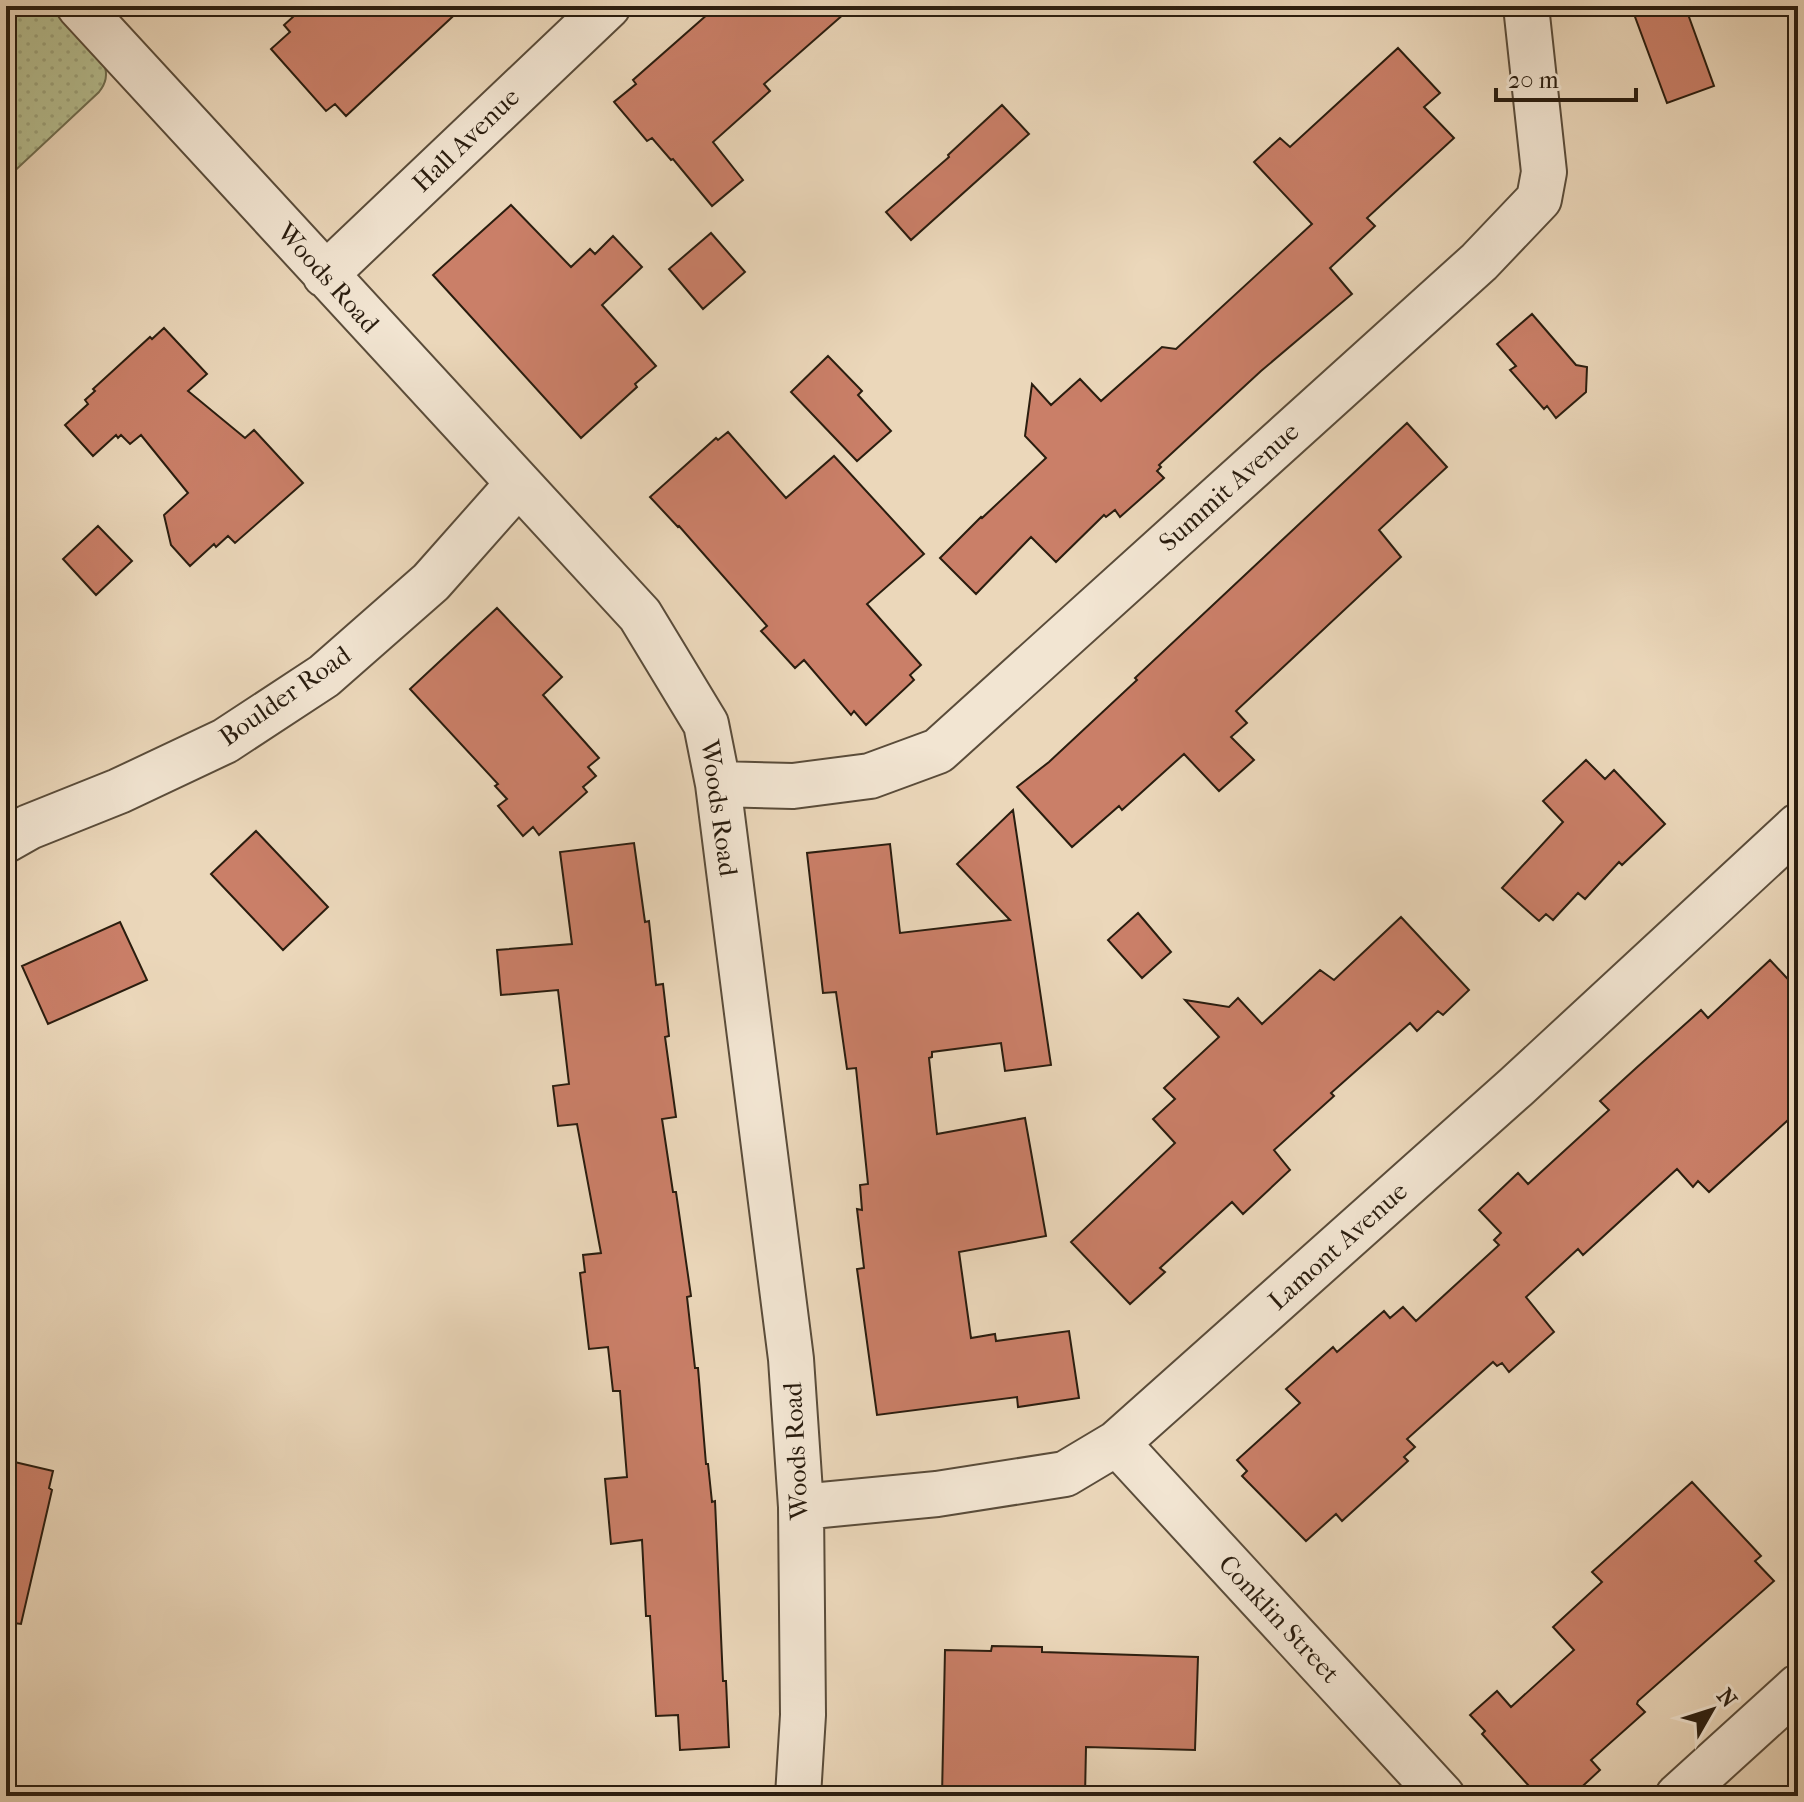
<svg xmlns="http://www.w3.org/2000/svg" width="1804" height="1802" font-family="'IM FELL French Canon',serif">
	<style>
		.green { fill: url(#green-dots); stroke: #706e50; stroke-width: 2 }
		.building { fill: #ca7f68; stroke: #2a1d0f; stroke-width: 2 }
		.lines { fill: none; stroke-linecap: round; stroke-linejoin: round }
		.minor-casing { stroke: #5a4c3a; stroke-width: 48 }
		.minor { stroke: #f2e5d2; stroke-width: 44 }
		.labels { text-anchor: middle; dominant-baseline: central; stroke-width: 6; stroke-linejoin: round; paint-order: stroke }
		.street-label { font-size: 26px; fill: #2a1d0f; stroke: #f2e5d2 }
	</style>
	<defs>
		<pattern id="green-dots" width="8" height="8" patternUnits="userSpaceOnUse" patternTransform="scale(2)"><rect width="8" height="8" fill="#b6be90"/><path d="M2 2h.1M6 6h.1" fill="none" stroke="#9da37b" stroke-width="1.8" stroke-linecap="round"/></pattern>
	</defs>
	<rect width="100%" height="100%" fill="#ebd7ba"/>
	<filter id="stains"><feTurbulence type="fractalNoise" baseFrequency=".0025" numOctaves="4"/><feColorMatrix values="0 0 0 0 .2 0 0 0 0 .09 0 0 0 0 .02 0 0 0 .5 -.17"/></filter>
	<radialGradient id="worn" r=".72"><stop offset=".6" stop-color="#630" stop-opacity="0"/><stop offset="1" stop-color="#630" stop-opacity=".3"/></radialGradient>
	<!-- green -->
	<path class="green" d="M6,6H49L104,64C108,75 106,83 99,92L6,179Z"/>
	<!-- building -->
	<path class="building" d="M305,6H464L346,116L335,104L326,111L271,49L290,32L284,25Z
		M717,6H853L764,84L770,91L713,142L743,180L712,206L673,159L671,160L652,138L647,141L614,102L636,84L633,80Z
		M1631,6H1685L1714,86L1667,103Z
		M1398,48L1440,93L1424,107L1454,138L1367,218L1375,226L1330,268L1352,294L1261,371L1159,465L1161,467L1157,471L1164,478L1120,517L1115,510L1106,517L1104,515L1056,562L1031,537L976,594L940,558L981,517L982,518L1046,458L1025,436L1032,384L1051,405L1080,379L1101,401L1162,347L1176,349L1312,224L1254,162L1280,138L1290,147Z
		M1002,105L1029,134L911,240L886,212L949,157L948,155Z
		M511,205L571,267L590,249L595,254L613,236L642,267L602,305L656,366L635,384L637,387L581,438L433,275Z
		M711,233L745,272L703,309L669,269Z
		M1532,314L1576,365L1587,367L1586,392L1556,418L1547,406L1544,409L1510,370L1516,366L1497,344Z
		M164,328L207,374L188,391L245,438L254,430L303,483L235,543L228,536L216,547L214,544L190,566L171,545L164,515L188,493L141,435L130,444L121,435L118,438L116,435L93,456L65,425L88,404L85,400L95,391L93,389L150,337L152,339Z
		M828,356L862,391L858,395L891,431L857,461L791,392Z
		M1407,423L1447,467L1379,530L1401,557L1236,711L1247,723L1231,737L1254,760L1219,791L1184,754L1122,810L1119,806L1072,847L1017,787L1049,762L1137,680L1135,678Z
		M728,432L786,498L834,456L924,554L867,604L921,665L910,675L914,680L866,725L854,711L851,715L804,660L795,668L761,631L767,626L679,526L678,527L650,497L716,438L718,440Z
		M98,526L132,561L96,595L63,559Z
		M497,608L562,677L543,695L599,758L588,767L596,776L583,787L587,792L539,835L533,827L523,836L498,806L507,799L495,786L498,784L410,689Z
		M1586,760L1605,779L1614,770L1665,824L1622,865L1619,862L1585,899L1578,893L1553,920L1546,914L1539,921L1502,888L1563,822L1543,801Z
		M1013,810L1051,1065L1005,1071L1001,1043L932,1052V1057L929,1058L937,1134L1025,1118L1046,1236L959,1252L971,1338L995,1334L996,1341L1069,1331L1079,1398L1018,1407L1017,1397L877,1415L857,1269L864,1268L857,1209L862,1210L860,1185L868,1184L856,1068L847,1069L836,992L823,993L807,853L890,844L900,933L1010,920L957,864Z
		M256,831L328,907L283,950L211,874Z
		M634,843L645,922L649,921L656,985L663,984L669,1036L665,1037L676,1117L662,1119L673,1192H676L691,1296L687,1297L695,1368H698L706,1464H708L712,1502L715,1501L723,1681H726L729,1747L680,1750L678,1715L656,1716L650,1616H646L642,1540L611,1544L605,1479L627,1477L620,1391H613L608,1347L589,1349L580,1273L585,1272L583,1255L601,1253L577,1124L558,1126L553,1086L569,1084L558,990L501,995L497,950L572,944L560,852Z
		M1138,913L1171,952L1142,978L1108,940Z
		M1401,917L1469,990L1443,1015L1438,1011L1417,1031L1410,1023L1331,1093L1334,1096L1274,1150L1290,1170L1243,1214L1232,1202L1160,1268L1165,1272L1130,1304L1071,1242L1175,1143L1153,1119L1175,1099L1164,1088L1219,1037L1185,1000L1229,1007L1238,998L1262,1024L1320,970L1334,980Z
		M120,922L147,980L48,1024L22,966Z
		M1770,960L1798,990V1111L1709,1192L1698,1181L1693,1187L1677,1169L1583,1255L1578,1249L1526,1297L1554,1332L1509,1372L1502,1363L1497,1366L1493,1362L1407,1439L1415,1447L1404,1457L1408,1461L1342,1521L1336,1514L1306,1541L1242,1476L1247,1471L1237,1460L1300,1403L1286,1389L1333,1347L1337,1352L1384,1311L1390,1318L1403,1307L1416,1321L1499,1245L1494,1240L1501,1233L1479,1210L1518,1173L1528,1184L1609,1110L1600,1101L1635,1069L1701,1010L1708,1018Z
		M6,1460L53,1471L49,1488L52,1490L21,1624L6,1622Z
		M1692,1482L1761,1556L1755,1561L1774,1581L1638,1701L1637,1704L1645,1712L1591,1760L1600,1770L1572,1796H1538L1482,1734L1485,1731L1470,1715L1497,1691L1511,1707L1574,1650L1553,1627L1602,1582L1592,1572Z
		M992,1646L1042,1647V1652L1198,1657L1195,1750L1086,1747L1085,1796H942L945,1650L991,1651Z"/>
	<g class="lines">
		<!-- minor casing -->
		<g class="minor-casing">
			<path id="minor" d="M79,6L640,615L706,724L718,784L791,1359L801,1507L803,1715L798,1796
				M325,275L608,6
				M718,784L793,786L870,776L938,751L1479,262L1539,199L1544,172L1526,6
				M6,840L29,827L119,791L225,741L324,676L431,582L517,485
				M1117,1443L1442,1796
				M801,1507L937,1494L1065,1474L1117,1443L1516,1087L1798,826
				M1678,1796L1798,1687"/>
		</g>
		<!-- minor -->
		<use href="#minor" class="minor"/>
	</g>
	<g class="labels">
		<!-- street labels -->
		<g class="street-label">
			<text transform="translate(466 140) rotate(-44)">Hall Avenue</text>
			<text transform="translate(328 278) rotate(48)">Woods Road</text>
			<text transform="translate(1229 487) rotate(-42)">Summit Avenue</text>
			<text transform="translate(285 696) rotate(-35)">Boulder Road</text>
			<text transform="translate(719 808) rotate(82)">Woods Road</text>
			<text transform="translate(1338 1246) rotate(-42)">Lamont Avenue</text>
			<text transform="translate(796 1451) rotate(-93)">Woods Road</text>
			<text transform="translate(1279 1619) rotate(47)">Conklin Street</text>
		</g>
	</g>
	<!-- margin -->
	<rect width="1804" height="1802" fill="none" stroke="#ebd7ba" stroke-width="32"/>
	<rect x="8" y="8" width="1788" height="1786" fill="none" stroke="#2a1d0f" stroke-width="4"/>
	<rect x="16" y="16" width="1772" height="1770" fill="none" stroke="#2a1d0f" stroke-width="2"/>
	<!-- north arrow -->
	<g transform="translate(1712 1710) rotate(51)" stroke="#f2e5d2" stroke-width="6" paint-order="stroke">
	<path d="M0-6L14 30L0 20L-14 30Z" fill="#2a1d0f"/>
	<text y="-12" font-size="22" font-weight="bold" text-anchor="middle" fill="#2a1d0f">N</text>
	</g>
	<!-- scale -->
	<path d="M1496 88v12h140v-12" fill="none" stroke="#2a1d0f" stroke-width="4"/>
	<text x="1508" y="88" font-size="24" fill="#2a1d0f" stroke="#f2e5d2" stroke-width="6" paint-order="stroke">20 m</text>
	<rect width="100%" height="100%" filter="url(#stains)"/>
	<rect width="100%" height="100%" fill="url(#worn)"/>
</svg>
